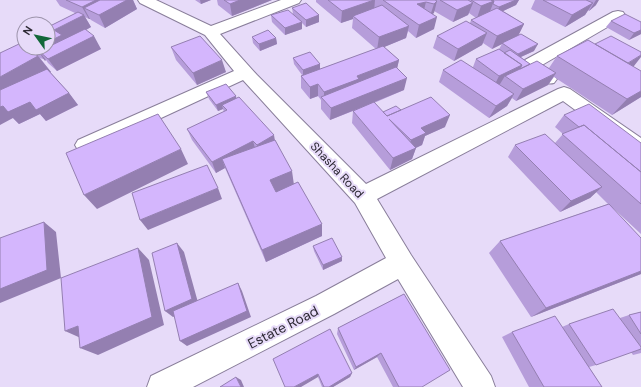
<svg xmlns="http://www.w3.org/2000/svg" width="641" height="387" font-family="'DM Sans',sans-serif">
	<style>
		.lines { fill: none; stroke-linecap: round; stroke-linejoin: round }
		.minor-casing { stroke: #897e9a; stroke-width: 2 }
		.minor { fill: #fff; fill-rule: evenodd }
		.wall { fill: #b69dda }
		.shaded-wall { fill: #947fb1 }
		.building { fill: #d4b6fd; stroke: #947fb1 }
		.labels { text-anchor: middle; dominant-baseline: central; stroke-width: 4; stroke-linejoin: round; paint-order: stroke }
		.street-label { font-size: 12px; fill: #2c2833; stroke: #e7dbf9 }
		.near-street-label { font-size: 14px; fill: #2c2833; stroke: #e7dbf9 }
	</style>
	<rect width="100%" height="100%" fill="#e7dbf9"/>
	<g class="lines">
		<!-- minor casing -->
		<g class="minor-casing">
			<path id="minor" d="M138,0H156L211,26L281,0H301L299,3L220,34L257,75L366,184L558,89L564,87L570,89L641,138V156L634,153L563,101L377,199L411,255L491,376L495,387H463L398,279L334,314L193,387H147L151,376L316,296L386,258L355,203L243,80L92,150L85,153L78,150L75,145L78,140L234,71L205,35L140,3Z
				M618,11L623,12L625,15L623,18L542,65L557,79L554,83C542,86 529,74 523,64L525,60L613,12Z"/>
		</g>
		<!-- minor -->
		<use href="#minor" class="minor"/>
	</g>
	<!-- wall -->
	<path class="wall" d="M56,0H133L137,9L105,28L91,20L90,19H89L85,17L91,27L86,30L101,49L57,71L48,63L46,60L40,58L51,72H50L69,93L78,105L46,121L40,114L19,124L13,118L30,50L28,48H48L75,13L60,6Z
		M195,0H211L201,4Z
		M217,0H272L232,16L218,5Z
		M316,0H519L516,5L503,11L524,24L518,36L534,51L521,57L530,64L549,68L557,56L634,66H633L641,97L612,115L554,77L548,85L516,101L512,98L507,106L489,118L439,82L443,70L473,67L476,59L499,49L502,44L492,49L483,43L482,45L454,61L433,48L437,36L470,23L471,20L476,18L469,13L468,15L453,22L434,11L433,14L434,29L416,38L408,31L406,38L384,47L399,60L397,68L404,90L374,103L383,112L401,110L445,127L425,136L422,145L416,148L412,159L390,170L352,123L353,111L330,120L321,109V100L318,96L310,99L301,88V76L302,75L294,64L293,58L320,64V69L376,49L352,28L353,19L341,23L316,2Z
		M535,0H596V5L589,11L588,10L585,15L565,27L531,9Z
		M292,8L319,15V22L306,27L302,23V29L285,35L272,22L271,15L293,14Z
		M611,21L641,22V34L629,40L606,27Z
		M252,37L276,38L277,44L260,51L253,43Z
		M171,47L226,72L197,85L176,60Z
		M206,92L236,96V98L275,140L293,184L322,236L266,262L225,168L216,173L192,140L187,129L224,112L223,109L218,111L209,99Z
		M564,115L641,143V234L613,208L641,274L531,317L489,253L500,241L608,204L596,192L590,198L560,212L508,157L515,145L555,143L563,134L555,127Z
		M313,246L342,257V261L323,270L314,251Z
		M404,294L422,387H393L377,357L354,370L337,334L338,328Z
		M641,312V353L633,355L631,352L596,365L589,367L602,387H529L502,337L512,332L562,327L569,324L620,318L629,315Z
		M273,359L352,373L350,377L333,387H322L318,377Z"/>
	<!-- shaded-wall -->
	<path class="shaded-wall" d="M96,0H110L84,8L90,19H89L82,7Z
		M127,0H133L137,9L105,28L99,15Z
		M200,0H211L201,4Z
		M240,0H272L232,16L230,4Z
		M374,0H375L374,12L353,16V19L341,23L342,11Z
		M516,0H519L516,5L497,14L499,7Z
		M596,0H599L596,5L589,11Z
		M437,1L434,13L430,16L434,4Z
		M494,1L489,14L477,18L481,6Z
		M426,2L423,14L417,4Z
		M473,3L468,15L453,22L457,10Z
		M593,3L585,15L565,27L572,15Z
		M84,15L91,27L66,41L94,36L101,49L57,71L48,59L39,51L46,60L45,61L36,48H48V42L54,30Z
		M319,15V22L306,27V20Z
		M437,17L434,29L416,38L419,25Z
		M302,22V29L285,35V28Z
		M524,24L518,36L492,49L497,36Z
		M409,26L406,38L377,50L379,37Z
		M641,30V34L629,40L634,33Z
		M487,33L482,45L454,61L458,49Z
		M276,38L277,44L260,51L259,44Z
		M538,44L534,51L514,60L518,54Z
		M641,55V57L634,66L617,76L627,64Z
		M38,56L51,72L0,101V77Z
		M222,60L226,72L197,85L193,73Z
		M399,60L396,73L324,101V92L357,76Z
		M320,64V70L303,76V70Z
		M522,65L515,77L505,76L500,84L493,88L499,76Z
		M556,73L548,85L516,101L523,89Z
		M407,78L404,90L330,120L331,108Z
		M318,84V96L310,99V87Z
		M641,91V97L612,115L627,99Z
		M69,93L78,105L46,121L40,114L19,124L13,118L0,125V107L3,106Z
		M514,94L507,106L489,118L496,106Z
		M236,96L237,103L222,105L223,109L218,111L216,105Z
		M450,115L445,127L425,136L422,145L407,152L411,140L421,128Z
		M274,135L276,147L259,156L257,145Z
		M253,141L256,152L222,159L225,168L216,173L212,162Z
		M416,148L412,159L390,170L393,158Z
		M181,149L188,164L97,209L84,195Z
		M292,171L294,185L272,194L270,180Z
		M602,187L590,198L560,212L571,201Z
		M218,188L222,199L148,230L140,220Z
		M44,222L56,232L61,278L0,303V289Z
		M322,224V236L266,262L262,250Z
		M177,243L184,252L199,306L173,317L165,311Z
		M138,248L149,260L164,325L98,355L80,348Z
		M342,257V261L323,270V265Z
		M641,271V274L531,317L546,308Z
		M238,283L242,291L251,317L187,346L180,341Z
		M78,326L83,339L65,331Z
		M381,353L377,357L354,370L356,367Z
		M352,373L350,377L333,387H329Z
		M318,374V377L301,387H294Z
		M236,377L241,380L244,387H241Z"/>
	<!-- building -->
	<path class="building" d="M66,0H96L82,7Z
		M100,0H127L99,15L84,8Z
		M224,0H240L230,4Z
		M328,0H374L342,11Z
		M383,0H435L437,1L434,4L426,2L417,4L437,17L419,25Z
		M440,0H468L473,3L457,10Z
		M471,0H491L494,1L481,6Z
		M491,0H516L499,7L493,4L494,1Z
		M543,0H586L593,3L572,15Z
		M306,3L319,15L306,20L292,8Z
		M382,5L409,26L379,37L353,16Z
		M497,8L524,24L497,36L471,20Z
		M288,10L302,22L285,28L271,15Z
		M78,12L84,15L54,30L62,35L48,42V27Z
		M625,14L641,22V30L634,33L611,21Z
		M466,21L487,33L458,49L437,36Z
		M85,29L94,36L48,59L39,51L45,48H48V47Z
		M268,30L276,38L259,44L252,37Z
		M521,34L538,44L518,54L502,43Z
		M200,36L222,60L193,73L171,47Z
		M611,36L641,52V55L628,63L595,44Z
		M588,40L641,71V91L627,99L557,56Z
		M19,44L24,47V48H26L38,56L0,77V53Z
		M383,46L399,60L357,76L359,79L324,92L318,84L310,87L301,76Z
		M499,49L522,65L499,76L476,59Z
		M510,50L530,64L520,69L522,65L504,53Z
		M310,52L320,64L303,70L293,58Z
		M461,60L514,94L496,106L443,70Z
		M537,61L556,73L523,89L505,76Z
		M396,67L407,78L331,108L321,97Z
		M47,69L69,93L36,110L30,102L8,112L3,106L0,107V90Z
		M226,84L236,96L216,105L206,92Z
		M239,97L274,135L257,145L253,141L212,162L187,129L227,110L222,105Z
		M431,97L450,115L421,128L426,133L411,140L389,119L416,148L393,158L353,111L374,102L387,116Z
		M589,104L641,143V172L584,125L579,127L564,115Z
		M396,106L401,110L387,116L383,112Z
		M158,114L181,149L84,195L66,153Z
		M584,125L641,172V204L562,134Z
		M545,134L602,187L571,201L515,145Z
		M275,140L292,171L270,180L276,192L298,182L322,224L262,250L222,159Z
		M207,165L218,188L140,220L132,193Z
		M609,204L641,238V271L546,308L500,241Z
		M44,222L47,270L0,289V238Z
		M332,238L342,257L323,265L313,246Z
		M177,243L192,299L165,311L152,253Z
		M138,248L152,317L80,348L78,326L65,331L61,278Z
		M238,283L247,311L180,341L173,311Z
		M404,294L450,370L422,387H399L381,353L356,367L338,328Z
		M613,309L641,347V349L596,365L569,324Z
		M641,312V334L629,315Z
		M555,316L602,387H544L512,332Z
		M330,329L352,373L329,387H324L318,374L294,387H285L273,359Z
		M236,377L241,387H220Z"/>
	<g class="labels">
		<!-- street labels -->
		<g class="street-label">
			<text transform="translate(337 170) rotate(47)">Shasha Road</text>
		</g>
		<!-- near-street labels -->
		<g class="near-street-label">
			<text transform="translate(283 327) rotate(-27)">Estate Road</text>
		</g>
	</g>
	<!-- north arrow -->
	<g transform="translate(36 36) rotate(303)"><circle r="19" fill="#e7dbf9" stroke="#9c93aa"/>
	<path d="M0-3L7 15L0 10L-7 15Z" fill="#126739"/>
	<text y="-6" font-size="11" font-weight="bold" text-anchor="middle" fill="#2c2833">N</text>
	</g>
</svg>
